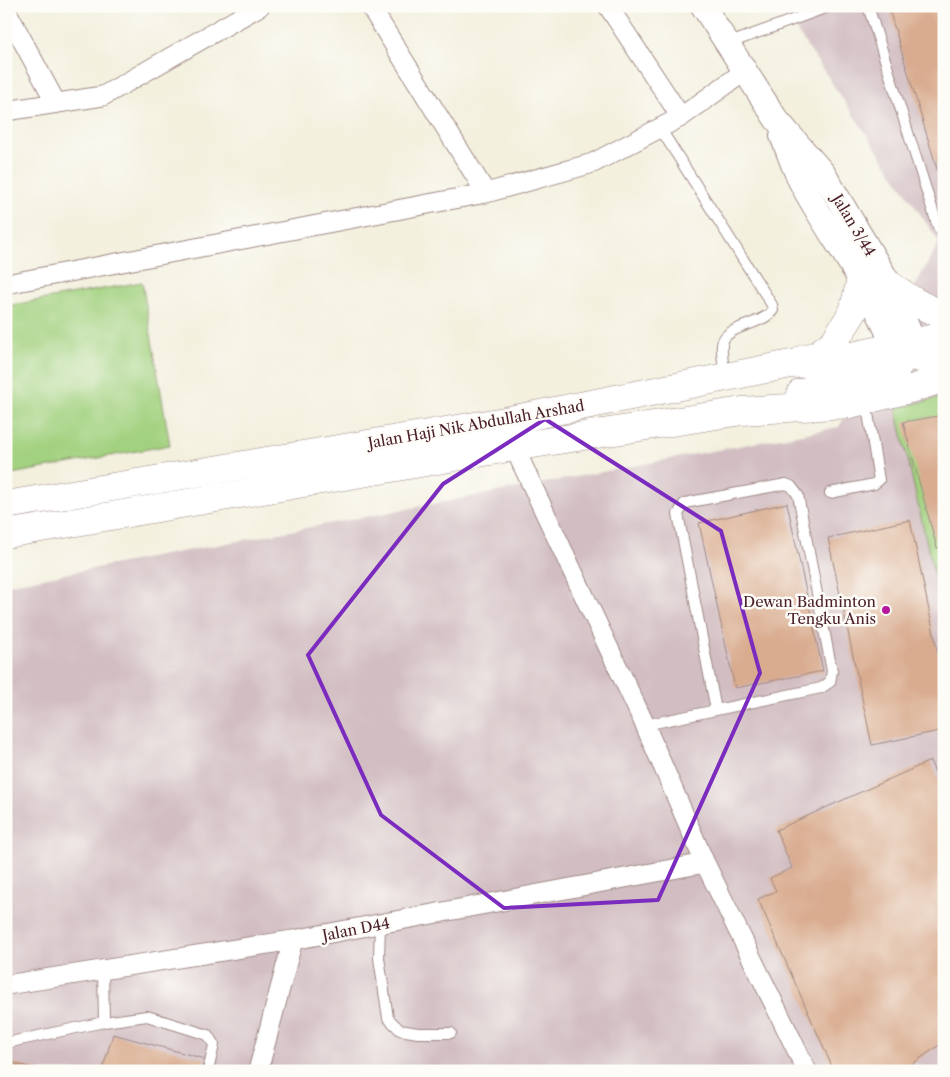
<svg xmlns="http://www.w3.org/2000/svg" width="950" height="1077" font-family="'Libre Caslon Text',serif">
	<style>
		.industrial { fill: #d2bec2 }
		.green { fill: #a2d17f; stroke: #767855 }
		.building { fill: #d9ac8f }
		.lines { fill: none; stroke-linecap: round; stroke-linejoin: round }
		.service-casing { stroke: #9e8884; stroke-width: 12 }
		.minor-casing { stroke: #9e8884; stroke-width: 21 }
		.tertiary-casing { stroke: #9e8884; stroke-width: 26 }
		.primary-casing { stroke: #9e8884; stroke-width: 29 }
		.service { stroke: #fff; stroke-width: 10 }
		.minor { stroke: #fff; stroke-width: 19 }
		.tertiary { stroke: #fff; stroke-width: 24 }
		.primary { stroke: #fff; stroke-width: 28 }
		.marked { fill: none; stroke: #7b2cbf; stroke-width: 4; stroke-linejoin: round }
		.poi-dot { fill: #b5179e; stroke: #fdfcf7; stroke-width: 2 }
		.labels { text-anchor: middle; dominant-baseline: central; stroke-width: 5; stroke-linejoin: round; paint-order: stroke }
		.street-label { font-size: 15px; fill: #4a1f2b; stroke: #fdfcf7 }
		.poi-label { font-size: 15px; fill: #4a1f2b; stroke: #fdfcf7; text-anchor: end }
	</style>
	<rect width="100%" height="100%" fill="#fdfcf7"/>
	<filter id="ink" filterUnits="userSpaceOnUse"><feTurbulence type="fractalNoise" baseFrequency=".02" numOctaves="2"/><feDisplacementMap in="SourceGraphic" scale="10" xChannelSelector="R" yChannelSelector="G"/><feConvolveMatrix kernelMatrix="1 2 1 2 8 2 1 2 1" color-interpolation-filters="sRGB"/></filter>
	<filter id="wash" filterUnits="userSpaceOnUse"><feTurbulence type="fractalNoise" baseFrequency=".0096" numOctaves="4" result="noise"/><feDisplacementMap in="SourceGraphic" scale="20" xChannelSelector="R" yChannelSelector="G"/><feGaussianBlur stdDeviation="1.12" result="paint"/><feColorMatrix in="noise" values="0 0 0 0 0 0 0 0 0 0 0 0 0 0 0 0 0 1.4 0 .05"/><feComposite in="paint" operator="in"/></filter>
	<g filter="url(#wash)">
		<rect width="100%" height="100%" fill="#f3f0de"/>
		<!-- industrial -->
		<path class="industrial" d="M780,6H944V1071H6V585L839,427L939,242Z"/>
		<!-- green -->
		<path class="green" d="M142,282L170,445L6,475V306Z
			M944,397V618L896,408Z"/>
		<g id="blocks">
			<!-- building -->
			<path class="building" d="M888,6H944V189H943Z
				M944,415V547L937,548L903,422Z
				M787,503L823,671L735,688L699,523Z
				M910,520L944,682V730L872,745L828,538Z
				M930,761L944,791V1042L902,1071H834L758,899L776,891L770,878L792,868L776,830Z
				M113,1034L205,1059L201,1071H102Z
				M6,1061L39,1070V1071H6Z"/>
		</g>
	</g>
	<g filter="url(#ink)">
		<use href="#blocks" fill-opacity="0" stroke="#9e8884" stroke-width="1"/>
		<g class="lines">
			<!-- service casing -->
			<g class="service-casing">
				<path id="service" d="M868,6L938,227L944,234
					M727,44L830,6
					M660,128L772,305L773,310C762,326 725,325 722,344C721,354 724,367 725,377
					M830,493L874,484L879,480L866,401
					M645,725L821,688L830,682L832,671L798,495L791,486L786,484L690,502L684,504L678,514L716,710
					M380,924L379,958L388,1018L400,1030L418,1033H451
					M103,970L104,1022
					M6,1043L104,1022L147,1016L208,1035L214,1045L208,1071"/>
			</g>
			<!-- minor casing -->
			<g class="minor-casing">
				<path id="minor" d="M370,6L486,193
					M608,6L681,117
					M6,10L56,103
					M6,111L103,96L260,6
					M6,284L486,193L593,163L681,117L745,71
					M514,447L645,725L705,863L807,1071
					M6,985L293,940L705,863
					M258,1071L293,940"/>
			</g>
			<!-- tertiary casing -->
			<g class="tertiary-casing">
				<path id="tertiary" d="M703,6L776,119L823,173L890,285L914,343
					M782,136C789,152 794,170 803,186C832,240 872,288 893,346"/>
			</g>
			<!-- primary casing -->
			<g class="primary-casing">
				<path id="primary" d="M890,285C907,297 924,309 944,314
					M893,346C914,358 920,360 944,360
					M804,359L817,355L834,342L853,312L861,279
					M801,393L870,378L899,364L914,343
					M6,505L505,421L791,364L821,363L944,336
					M6,534L514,447L742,411L850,404L914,388L944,378"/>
			</g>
			<!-- service -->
			<use href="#service" class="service"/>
			<!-- minor -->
			<use href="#minor" class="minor"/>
			<!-- tertiary -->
			<use href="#tertiary" class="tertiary"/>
			<!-- primary -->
			<use href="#primary" class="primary"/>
		</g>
	</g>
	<!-- marked area -->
	<path class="marked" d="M545,419L721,531L760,673L658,900L504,908L381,815L308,655L443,484Z"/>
	<!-- markers -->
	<circle class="poi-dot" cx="886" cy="610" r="5"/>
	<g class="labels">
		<!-- street labels -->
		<g class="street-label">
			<text transform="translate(854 225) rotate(59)">Jalan 3/44</text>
			<text transform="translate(476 424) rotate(-10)">Jalan Haji Nik Abdullah Arshad</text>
			<text transform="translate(356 929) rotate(-11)">Jalan D44</text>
		</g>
		<!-- poi labels -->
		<g class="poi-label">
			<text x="876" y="601">Dewan Badminton<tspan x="876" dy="17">Tengku Anis</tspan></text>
		</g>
	</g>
	<!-- margin -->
	<rect width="950" height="1077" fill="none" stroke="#fdfcf7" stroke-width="25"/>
</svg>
